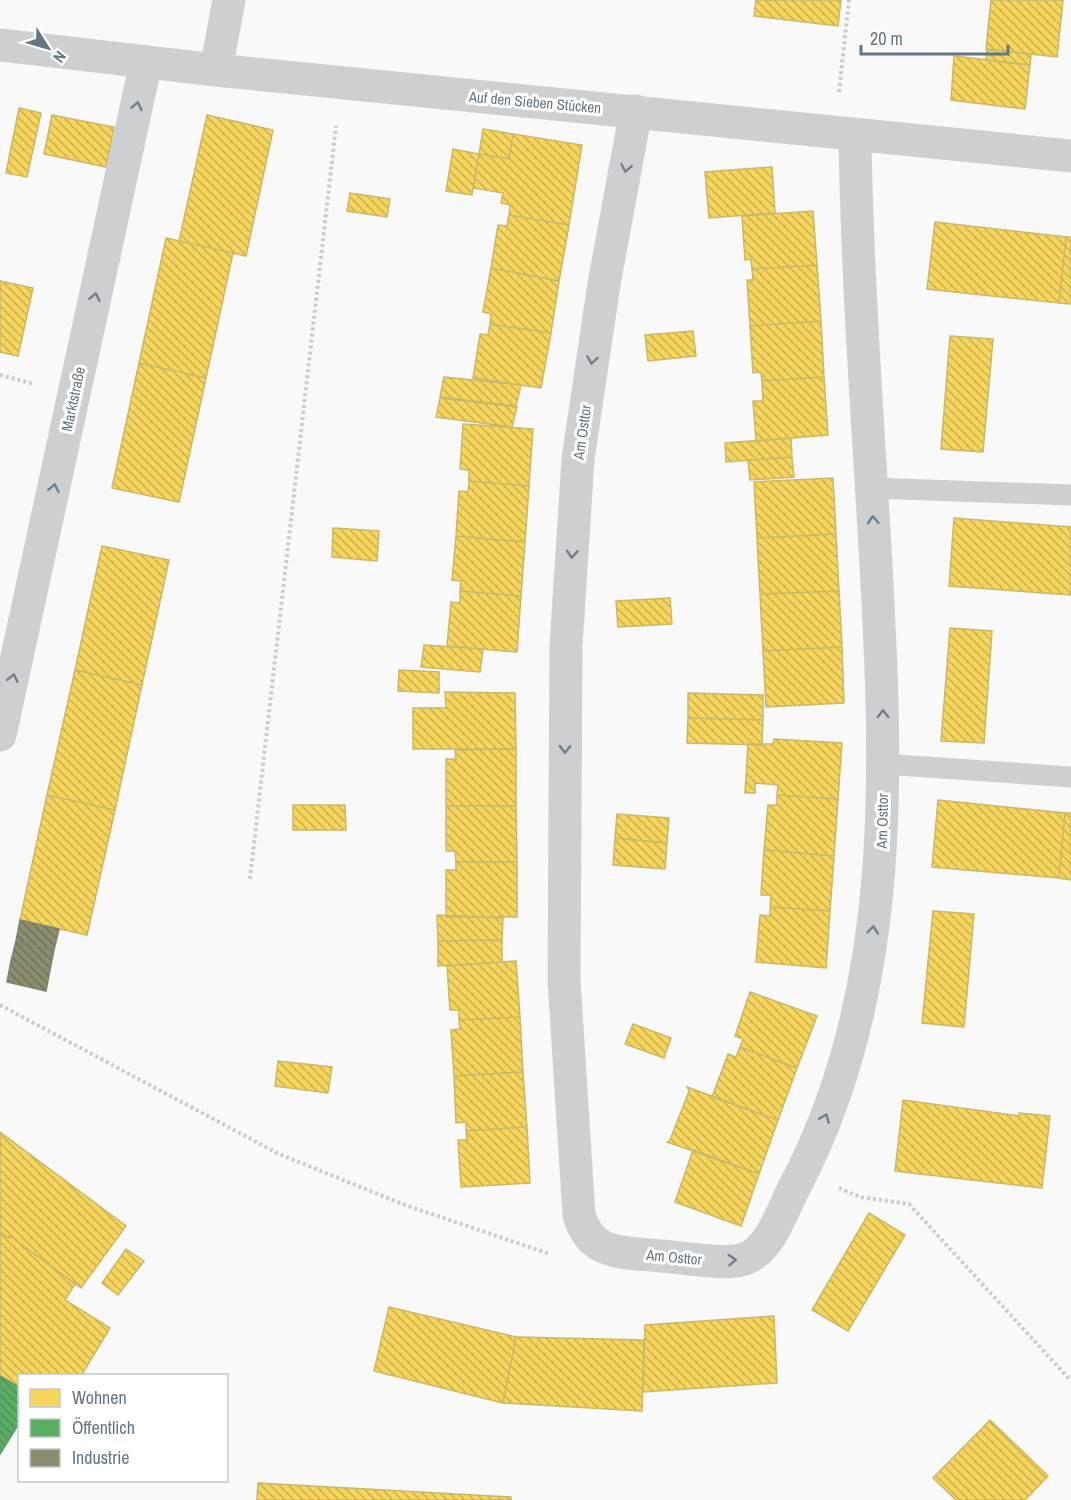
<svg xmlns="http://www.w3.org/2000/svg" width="1071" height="1500" font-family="'Archivo Narrow',sans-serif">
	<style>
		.homes { fill: url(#homes-back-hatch); stroke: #cab868; stroke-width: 1.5 }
		.public { fill: url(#public-back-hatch); stroke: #5d9d6b; stroke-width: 1.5 }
		.industry { fill: url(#industry-back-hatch); stroke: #808574; stroke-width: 1.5 }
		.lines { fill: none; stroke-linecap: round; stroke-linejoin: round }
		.path { stroke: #cbcccd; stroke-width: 4; stroke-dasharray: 3 3; stroke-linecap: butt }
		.lane { stroke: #cecfd0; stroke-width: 21 }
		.street { stroke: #cecfd0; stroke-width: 33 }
		.oneway { stroke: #707f8b }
		.labels { text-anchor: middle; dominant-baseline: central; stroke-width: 6; stroke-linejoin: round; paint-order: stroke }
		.street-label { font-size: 15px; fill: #657683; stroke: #fff }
	</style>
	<defs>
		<pattern id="homes-back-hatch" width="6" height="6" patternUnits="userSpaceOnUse" patternTransform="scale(1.5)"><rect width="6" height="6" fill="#f6d55c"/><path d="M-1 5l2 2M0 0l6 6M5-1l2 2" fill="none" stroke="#cbb151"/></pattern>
		<pattern id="public-back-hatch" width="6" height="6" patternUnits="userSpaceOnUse" patternTransform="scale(1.5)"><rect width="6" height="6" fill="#5aae61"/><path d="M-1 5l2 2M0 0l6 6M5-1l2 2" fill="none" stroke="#4e9255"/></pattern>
		<pattern id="industry-back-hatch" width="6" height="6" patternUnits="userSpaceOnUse" patternTransform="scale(1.5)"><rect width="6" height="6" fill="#8c8c6e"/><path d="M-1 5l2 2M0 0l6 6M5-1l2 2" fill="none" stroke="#70725c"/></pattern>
	</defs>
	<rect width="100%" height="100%" fill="#f9f9f9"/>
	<!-- homes -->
	<path class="homes" d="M756,0H841L838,26L754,16Z
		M991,0H1063L1057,57L986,49Z
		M987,49L1031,54L1030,65L986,60Z
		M954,56L1030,65L1025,109L951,100Z
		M19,108L41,113L27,177L6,173Z
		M52,115L114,127L106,167L44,154Z
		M207,115L273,130L246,256L179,241Z
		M483,129L513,134L509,159L479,154Z
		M513,134L582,145L569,225L509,215L510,205L501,203L503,193L473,188L479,154L509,159Z
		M453,149L479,154L472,195L446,191Z
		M772,167L775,213L709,218L705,172Z
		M350,193L390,199L387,217L347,211Z
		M813,211L817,265L752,269L751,259L745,260L742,216Z
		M509,215L569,225L559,281L491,268L498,225L507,226Z
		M935,222L1066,237L1059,303L927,289Z
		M1066,237H1071V304L1059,303Z
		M166,238L233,253L206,378L139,363Z
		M817,265L821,321L750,326L747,280H753L752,269Z
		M491,268L559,281L551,333L490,324L491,314L483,312Z
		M0,281L33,288L18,356L0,352Z
		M821,321L824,377L762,381L761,372L753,373L750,326Z
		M490,324L551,333L541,388L473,378L480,334L488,335Z
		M693,331L696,356L648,361L645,335Z
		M950,336L993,339L983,452L941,449Z
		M139,363L206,378L179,502L112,488Z
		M444,377L521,385L516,406L440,397Z
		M824,377L828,435L756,441L753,401H763L762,381Z
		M440,398L517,407L512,427L436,417Z
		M463,424L533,429L529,486L469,481V470L460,469Z
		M791,438L792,457L726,462L725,443Z
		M792,457L794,477L750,480L748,460Z
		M833,478L836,534L757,538L754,482Z
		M469,481L529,486L525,542L456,536L459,491L468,492Z
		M954,518L1071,527V595L949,586Z
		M333,528L379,531L377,561L332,557Z
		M836,534L839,591L760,594L757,538Z
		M456,536L525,542L521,596L460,591L461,581L452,580Z
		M102,546L169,560L142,685L75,670Z
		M460,591L521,596L517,652L447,646L451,602L460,603Z
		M839,591L842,647L763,651L760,594Z
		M670,598L672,624L618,627L616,601Z
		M950,628L992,631L984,743L941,741Z
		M424,645L483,649L480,672L421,667Z
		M842,647L844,703L766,707L763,651Z
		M75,670L142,685L115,810L47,795Z
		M399,670L439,672V693L398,691Z
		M445,692L515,693L516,749H413V708H446Z
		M688,693L763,695V720L688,718Z
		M688,718L763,720L762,745L687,743Z
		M774,739L842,743L838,799L777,795L778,785L755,783V793H745L748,744H773Z
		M516,749V806H446V759H456L455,750Z
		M47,795L115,810L87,935L20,920Z
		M777,795L838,799L834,856L764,850L768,805H777Z
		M938,800L1065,813L1059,878L932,867Z
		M293,805H345L346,830H293Z
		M446,806H516L517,862H456L455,851H446Z
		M1065,813H1071V880L1059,878Z
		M617,814L669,818L667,843L615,838Z
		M615,838L667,843L665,869L613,865Z
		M764,850L834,856L830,911L770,907L771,895H761Z
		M456,862H517V917H446V870H456Z
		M770,907L830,911L826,968L756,962L760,915L770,916Z
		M933,911L974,914L964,1027L922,1023Z
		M437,915L503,918L502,940L438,941Z
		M502,940V962L438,966V941Z
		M516,961L520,1017L459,1020V1010H450L447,966Z
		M750,992L817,1016L797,1068L740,1047L743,1039L735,1036Z
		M520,1017L523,1072L454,1076L451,1030L460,1029L459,1020Z
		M633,1024L671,1038L664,1058L625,1044Z
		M740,1047L797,1068L778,1120L712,1097L728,1054L736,1057Z
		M278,1061L332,1067L328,1093L275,1086Z
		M523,1072L527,1127L466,1131V1122L456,1123L454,1076Z
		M687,1087L778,1120L759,1174L667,1142L670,1140L689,1091Z
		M903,1100L1019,1116V1113L1050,1116L1042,1188L895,1171Z
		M527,1127L530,1183L461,1187L458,1140H467L466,1131Z
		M0,1132L126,1226L81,1288L10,1236L9,1238L0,1232Z
		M693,1150L759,1174L741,1226L675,1202Z
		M869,1213L905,1235L848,1331L812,1310Z
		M0,1232L9,1238L10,1236L75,1284L65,1300L110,1328L81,1376H20V1388L0,1376Z
		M126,1249L144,1261L118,1295L102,1283Z
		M389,1307L516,1337L503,1403L374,1371Z
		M774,1316L777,1383L643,1392L645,1325Z
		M516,1337L644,1340L642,1411L503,1403Z
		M990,1420L1048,1476L1025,1500H956L933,1478Z
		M258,1483L511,1497V1500H257Z"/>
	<!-- public -->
	<path class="public" d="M0,1376L20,1388V1422L0,1454Z"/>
	<!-- industry -->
	<path class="industry" d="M20,920L59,929L54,950L16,941Z
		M16,941L54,950L50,970L11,961Z
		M11,961L50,970L46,991L7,982Z"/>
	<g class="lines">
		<!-- path -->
		<path class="path" d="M839,92L849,0
			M0,375L34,384
			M250,879L336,126
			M0,1005L279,1154L405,1205L550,1254
			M839,1188L860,1197L909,1204L1071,1381"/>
		<!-- lane -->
		<path class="lane" d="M872,488L1071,495
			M883,764L1071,777"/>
		<!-- street -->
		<path class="street" d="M0,45L216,70L1071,156
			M216,70L229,0
			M636,111L604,284L578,459L566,646L564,980L579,1215C591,1257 624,1252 661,1256C683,1257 728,1267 747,1258C772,1247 783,1208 795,1186C899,989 887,762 875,547C867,410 857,273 855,136
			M0,735L146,62"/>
	</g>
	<!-- one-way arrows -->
	<defs><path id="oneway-chevron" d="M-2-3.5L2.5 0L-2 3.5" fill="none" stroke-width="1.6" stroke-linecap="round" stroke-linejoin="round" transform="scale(1.5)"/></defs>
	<g class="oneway">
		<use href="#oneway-chevron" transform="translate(137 106) rotate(-78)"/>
		<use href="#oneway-chevron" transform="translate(626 168) rotate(101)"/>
		<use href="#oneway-chevron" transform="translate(95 297) rotate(-78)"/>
		<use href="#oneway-chevron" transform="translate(592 360) rotate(99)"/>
		<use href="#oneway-chevron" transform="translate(54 488) rotate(-78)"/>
		<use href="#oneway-chevron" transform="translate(873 520) rotate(-93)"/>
		<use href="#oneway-chevron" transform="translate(572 554) rotate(94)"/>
		<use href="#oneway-chevron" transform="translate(13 678) rotate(-78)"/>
		<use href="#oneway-chevron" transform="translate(883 714) rotate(-90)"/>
		<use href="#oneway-chevron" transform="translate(565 749) rotate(91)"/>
		<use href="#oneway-chevron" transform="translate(873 930) rotate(-83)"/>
		<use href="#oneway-chevron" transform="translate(825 1118) rotate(-67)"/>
		<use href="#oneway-chevron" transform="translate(732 1260) rotate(-3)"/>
	</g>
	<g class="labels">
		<!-- street labels -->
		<g class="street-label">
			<text transform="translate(535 102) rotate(5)">Auf den Sieben Stücken</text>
			<text transform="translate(73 399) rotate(-78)">Marktstraße</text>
			<text transform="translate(582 432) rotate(-82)">Am Osttor</text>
			<text transform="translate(882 821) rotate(-89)">Am Osttor</text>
			<text transform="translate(674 1257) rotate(5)">Am Osttor</text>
		</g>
	</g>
	<!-- legend -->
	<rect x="18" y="1374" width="210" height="108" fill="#ffffff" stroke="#c1c8cd" stroke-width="1.5"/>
	<rect x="30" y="1389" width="30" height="18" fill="#f6d55c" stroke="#c1c8cd" stroke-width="1.5"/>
	<text x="72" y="1404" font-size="18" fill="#657683">Wohnen</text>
	<rect x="30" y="1419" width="30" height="18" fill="#5aae61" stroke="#c1c8cd" stroke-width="1.5"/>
	<text x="72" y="1434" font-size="18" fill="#657683">Öffentlich</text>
	<rect x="30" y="1449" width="30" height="18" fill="#8c8c6e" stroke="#c1c8cd" stroke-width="1.5"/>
	<text x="72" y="1464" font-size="18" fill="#657683">Industrie</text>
	<!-- north arrow -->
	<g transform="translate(48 48) rotate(127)" stroke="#ffffff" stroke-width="4.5" paint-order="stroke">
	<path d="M0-4.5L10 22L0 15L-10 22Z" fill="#657683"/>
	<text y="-9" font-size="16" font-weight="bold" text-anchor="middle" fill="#657683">N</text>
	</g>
	<!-- scale -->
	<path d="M861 45v9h147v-9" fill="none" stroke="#657683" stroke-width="3"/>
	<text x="870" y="45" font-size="18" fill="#657683" stroke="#ffffff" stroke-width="4.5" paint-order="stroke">20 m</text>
</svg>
